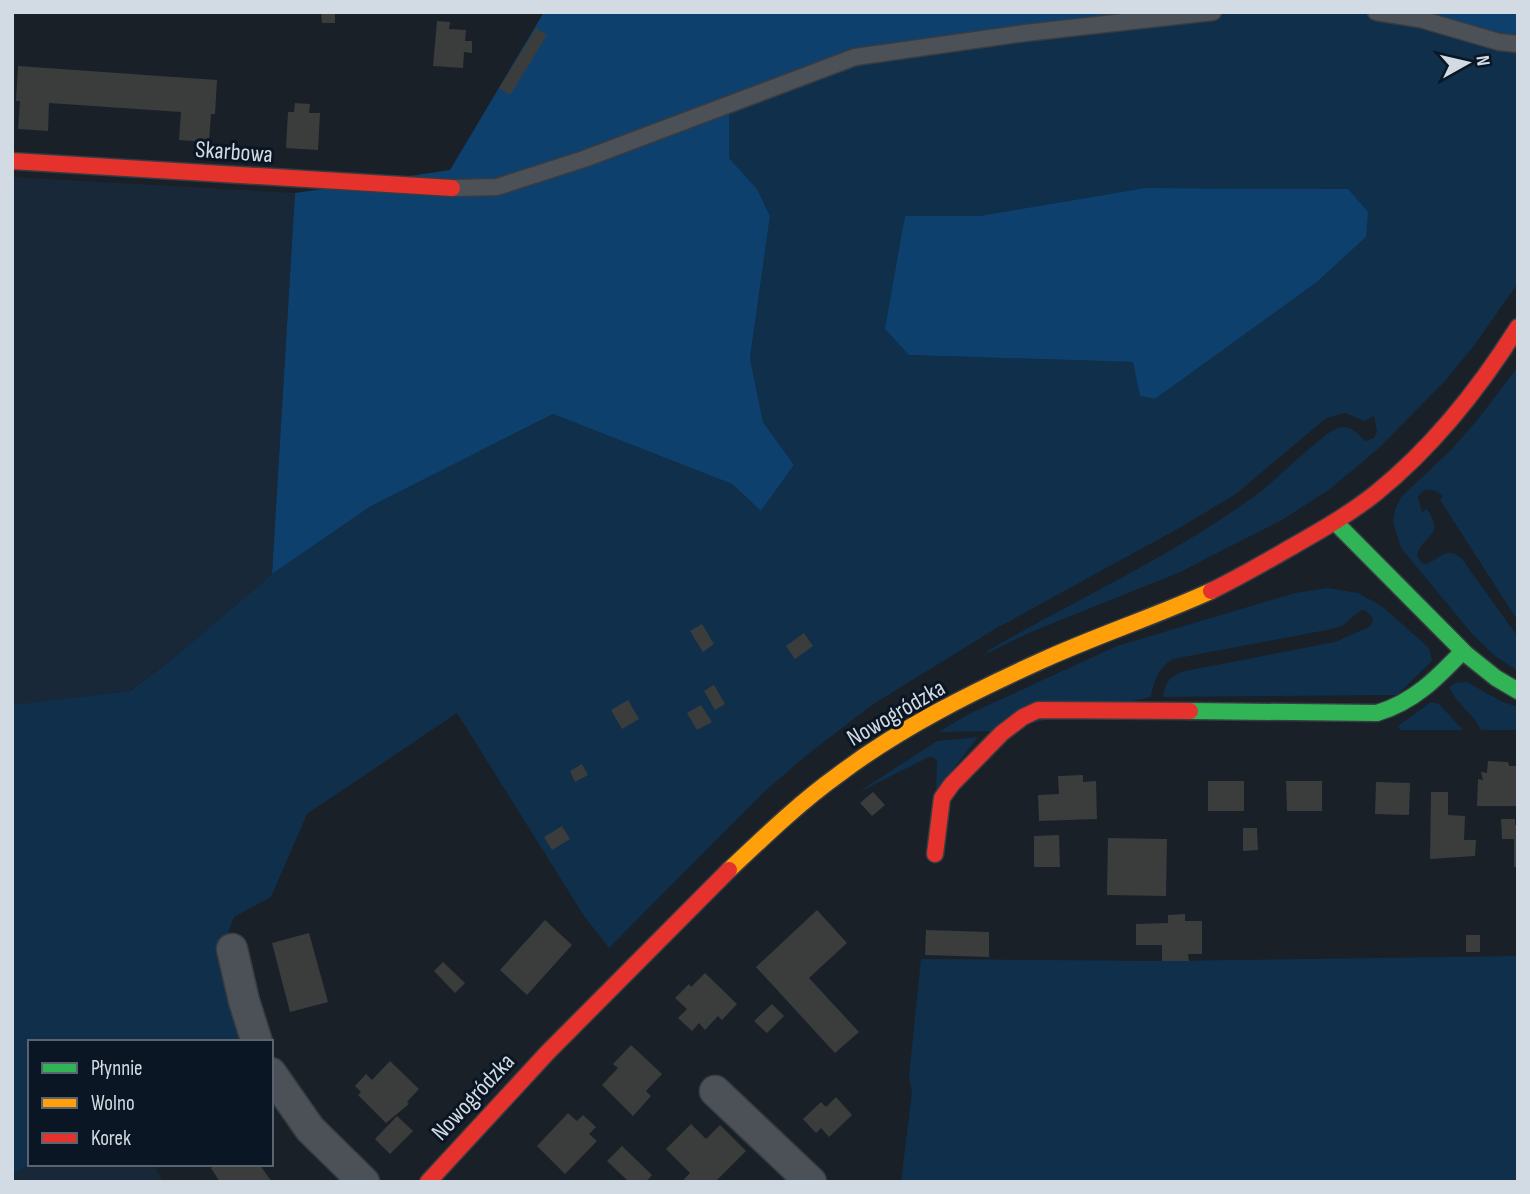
<svg xmlns="http://www.w3.org/2000/svg" width="1530" height="1194" font-family="'Sofia Sans Condensed',sans-serif">
	<style>
		.built { fill: #182838 }
		.green { fill: #102f4b; fill-rule: evenodd }
		.forest { fill: #0d406c }
		.building { fill: #3b3d3d }
		.lines { fill: none; stroke-linecap: round; stroke-linejoin: round }
		.lane-casing { stroke: #373c42; stroke-width: 19 }
		.street-casing { stroke: #373c42; stroke-width: 33 }
		.fast-casing { stroke: #373c42; stroke-width: 19 }
		.slow-casing { stroke: #373c42; stroke-width: 19 }
		.jam-casing { stroke: #373c42; stroke-width: 19 }
		.lane { stroke: #4c5157; stroke-width: 16 }
		.street { stroke: #4c5157; stroke-width: 30 }
		.fast { stroke: #30b455; stroke-width: 16 }
		.slow { stroke: #ff9f0a; stroke-width: 16 }
		.jam { stroke: #e5322d; stroke-width: 16 }
		.labels { text-anchor: middle; dominant-baseline: central; stroke-width: 6; stroke-linejoin: round; paint-order: stroke }
		.street-label { font-size: 24px; fill: #d2dae3; stroke: #0a1623 }
	</style>
	<rect width="100%" height="100%" fill="#192027"/>
	<!-- built -->
	<path class="built" d="M12,177L295,193L272,574L170,661L129,691L21,705H12Z
		M32,1164H163L156,1170L164,1182H12V1174Z"/>
	<!-- green -->
	<path class="green" d="M1222,12H1338L1446,19L1494,36H1518V283L1476,343L1445,381L1378,449L1330,489L1282,520L1178,573L1031,632L988,653L987,651C1077,599 1175,555 1260,492C1276,480 1324,432 1338,428C1350,424 1357,433 1365,441L1374,438L1377,432L1374,416L1364,421L1345,413L1326,418L1236,494L1181,527L995,629L872,705L807,755L765,791L609,948L584,916L457,713L307,814L271,897L234,917L221,951L243,1042H30V1164H32L12,1174V705L130,691L170,661L272,574L371,506L553,414L732,484L761,511L794,465L763,422L750,358L770,216L757,189L729,158V114L768,88L824,64L1140,19ZM1145,188L1348,189L1366,237L1317,282L1155,399L1140,396L1134,362L909,355L900,251L905,216H979Z
		M1518,367V621L1440,500L1443,496C1435,489 1424,486 1418,497L1422,512L1427,509C1446,536 1422,535 1417,555L1421,562L1426,564C1442,558 1446,545 1462,559L1518,637V671L1495,656L1473,635L1401,548L1393,522L1395,509L1402,496L1450,451L1478,419Z
		M1327,588L1358,593L1383,607L1429,648L1432,661L1397,695L1163,697C1165,682 1170,676 1185,671L1335,642L1371,626L1373,618L1365,610H1361L1342,626L1327,630L1173,659C1158,668 1154,680 1151,697L996,731L938,732L971,713L1117,646L1295,593Z
		M1467,682L1503,702L1518,707V730H1481C1473,713 1456,704 1449,687L1455,683Z
		M1431,702L1439,704L1463,730H1400L1398,726Z
		M978,737L936,791L937,760L931,756L857,793L937,741Z
		M1518,956V1182H901L912,1092L909,1076L921,959L1162,961Z"/>
	<!-- forest -->
	<path class="forest" d="M544,12H1222L1140,19L937,43L768,88L729,114V158L757,189L770,216L750,358L763,422L794,465L761,511L732,484L553,414L371,506L272,574L295,193L450,170Z
		M1338,12H1518V36H1494L1446,19Z
		M1145,188L1348,189L1368,212L1366,237L1317,282L1155,399L1140,396L1133,362L909,355L885,329L905,216H979Z"/>
	<!-- building -->
	<path class="building" d="M321,12H335V23H322Z
		M437,21L450,22L449,29L466,30L465,41H472V53L464,52L463,68L433,66Z
		M536,28L547,35L510,95L499,88Z
		M18,66L217,80L215,114H211L209,142L179,140L181,112L49,103L48,131L18,129L20,101H16Z
		M295,103L310,104L309,113H320L318,150L286,148L288,112H294Z
		M702,624L714,644L703,652L690,631Z
		M804,633L813,646L795,659L786,646Z
		M714,685L725,704L715,710L704,691Z
		M628,700L639,719L622,729L611,710Z
		M701,705L712,722L697,730L687,713Z
		M1488,761L1508,762L1509,766H1518V806H1477L1478,779L1483,780L1481,772L1487,773Z
		M582,764L588,775L575,782L570,771Z
		M1083,775V782L1096,781L1097,819L1039,821L1038,795L1059,794L1058,776Z
		M1208,781H1244V811H1208Z
		M1286,781H1322V811H1287Z
		M1376,782L1410,783L1409,815L1375,814Z
		M873,792L885,805L872,816L860,803Z
		M1431,792H1448V815L1465,816L1464,840H1476L1475,856L1430,859Z
		M1501,819H1515V825H1518V867H1514V839H1502Z
		M562,826L570,839L552,850L544,837Z
		M1243,828H1257L1258,850L1243,851Z
		M1059,835L1060,867H1034V836Z
		M1108,838L1167,839L1166,896L1107,895Z
		M817,910L847,943L809,978L859,1032L835,1053L756,967Z
		M1185,914V921H1202V954H1188L1189,961H1162V945H1136V924L1168,923V915Z
		M545,920L572,945L527,995L500,970Z
		M926,930L989,932V957L925,955Z
		M309,933L328,1002L290,1012L272,943Z
		M1466,935H1480V952H1466Z
		M443,962L465,983L455,993L434,971Z
		M705,973L737,1004L722,1020L718,1016L705,1030L699,1023L692,1031L678,1018L687,1009L675,998L689,984L691,987Z
		M772,1004L784,1016L767,1033L754,1021Z
		M631,1045L662,1074L646,1091L651,1096L633,1116L602,1085L618,1068L613,1064Z
		M390,1061L419,1089L407,1102L409,1104L386,1123L358,1095L361,1092L355,1086L366,1074L372,1080Z
		M836,1097L852,1115L829,1137L821,1128L816,1133L803,1119L821,1102L826,1107Z
		M568,1113L577,1121L583,1115L596,1127L589,1134L597,1141L565,1174L537,1146Z
		M397,1116L413,1131L390,1154L375,1139Z
		M691,1124L706,1139L720,1125L746,1151L715,1182L712,1180L709,1182H687L684,1179L690,1173L666,1149Z
		M622,1146L652,1175L646,1182H629L607,1161Z
		M216,1164H259L272,1182H220L211,1168Z"/>
	<g class="lines">
		<!-- lane casing -->
		<g class="lane-casing">
			<path id="lane" d="M1376,12L1420,19L1499,42L1518,44
				M452,188L497,187L584,159L855,57L1025,33L1213,12"/>
		</g>
		<!-- street casing -->
		<g class="street-casing">
			<path id="street" d="M232,949L244,1001L257,1042
				M271,1073L310,1129L364,1182
				M715,1091L811,1182"/>
		</g>
		<!-- fast casing -->
		<g class="fast-casing">
			<path id="fast" d="M1335,522L1466,654L1496,678L1518,691
				M1190,711L1377,713C1414,702 1437,678 1463,651"/>
		</g>
		<!-- slow casing -->
		<g class="slow-casing">
			<path id="slow" d="M729,870C764,837 799,803 838,775C900,728 972,692 1043,660C1098,635 1156,616 1211,591"/>
		</g>
		<!-- jam casing -->
		<g class="jam-casing">
			<path id="jam" d="M12,161L452,188
				M1211,591C1240,577 1267,561 1295,545C1323,529 1351,513 1376,493C1433,447 1479,389 1518,327
				M935,854L942,798L952,784L1002,733L1023,717L1038,710L1190,711
				M428,1182L548,1052L729,870"/>
		</g>
		<!-- lane -->
		<use href="#lane" class="lane"/>
		<!-- street -->
		<use href="#street" class="street"/>
		<!-- fast -->
		<use href="#fast" class="fast"/>
		<!-- slow -->
		<use href="#slow" class="slow"/>
		<!-- jam -->
		<use href="#jam" class="jam"/>
	</g>
	<g class="labels">
		<!-- street labels -->
		<g class="street-label">
			<text transform="translate(234 152) rotate(4)">Skarbowa</text>
			<text transform="translate(896 713) rotate(-30)">Nowogródzka</text>
			<text transform="translate(473 1097) rotate(-47)">Nowogródzka</text>
		</g>
	</g>
	<!-- border -->
	<rect width="1530" height="1194" fill="none" stroke="#d2dae3" stroke-width="28"/>
	<!-- legend -->
	<rect x="28" y="1040" width="245" height="126" fill="#0a1623" stroke="#5a6470" stroke-width="2"/>
	<rect x="42" y="1063" width="35" height="10" fill="#30b455" stroke="#5a6470" stroke-width="2"/>
	<text x="91" y="1075" font-size="21" fill="#d2dae3">Płynnie</text>
	<rect x="42" y="1098" width="35" height="10" fill="#ff9f0a" stroke="#5a6470" stroke-width="2"/>
	<text x="91" y="1110" font-size="21" fill="#d2dae3">Wolno</text>
	<rect x="42" y="1133" width="35" height="10" fill="#e5322d" stroke="#5a6470" stroke-width="2"/>
	<text x="91" y="1145" font-size="21" fill="#d2dae3">Korek</text>
	<!-- north arrow -->
	<g transform="translate(1467 63) rotate(82)" stroke="#0a1623" stroke-width="5" paint-order="stroke">
	<path d="M0-5L12 26L0 18L-12 26Z" fill="#d2dae3"/>
	<text y="-10" font-size="19" font-weight="bold" text-anchor="middle" fill="#d2dae3">N</text>
	</g>
</svg>
